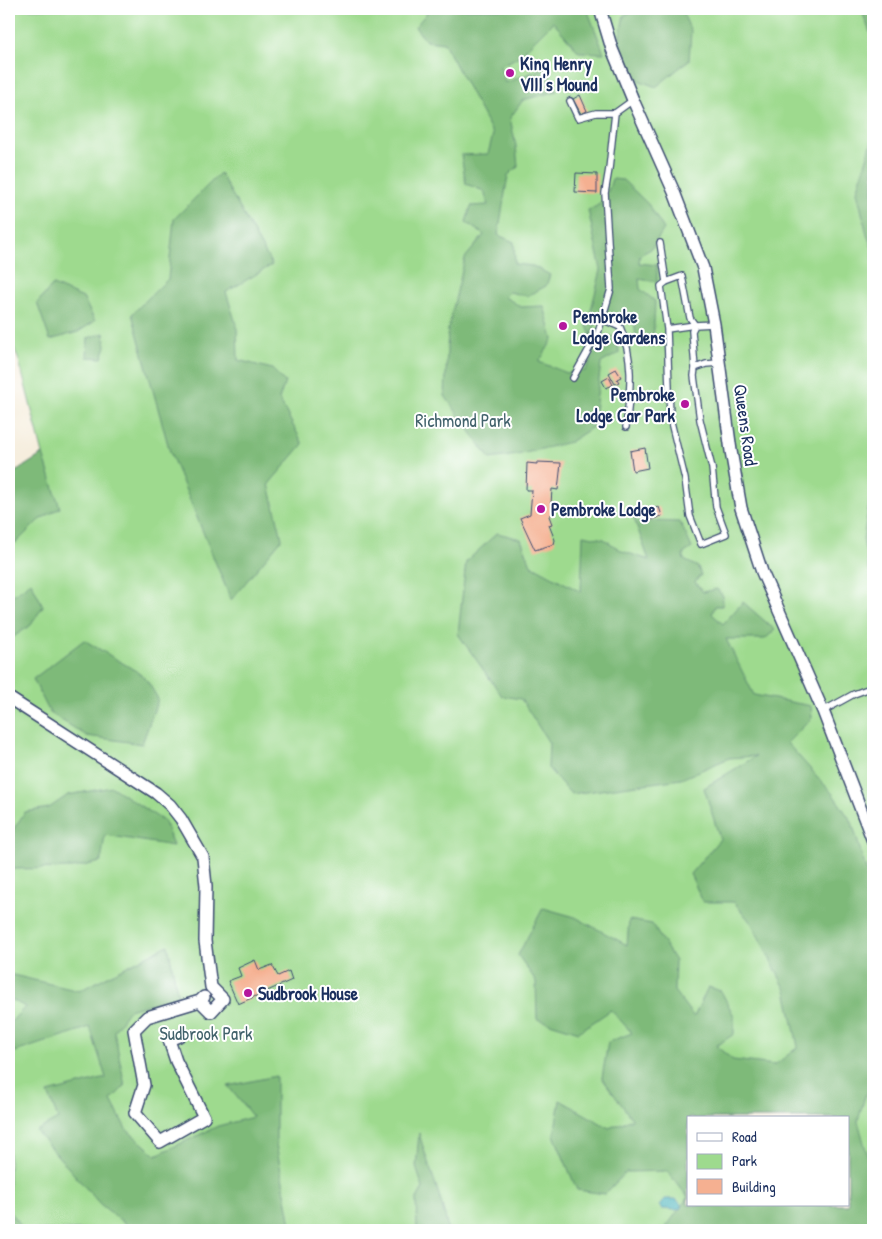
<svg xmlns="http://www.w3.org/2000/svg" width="882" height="1239" font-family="'Patrick Hand',sans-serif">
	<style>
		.green { fill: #9eda8e; stroke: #5c8476; fill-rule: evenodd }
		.forest { fill: #7eba79; stroke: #4c746c; fill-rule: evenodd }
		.water { fill: #3badb5; stroke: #2b6e8a }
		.building { fill: #f5b091 }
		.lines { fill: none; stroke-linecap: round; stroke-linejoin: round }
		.lane-casing { stroke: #3c4c71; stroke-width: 8 }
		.street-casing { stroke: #3c4c71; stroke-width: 14 }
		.lane { stroke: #fff; stroke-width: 5.5 }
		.street { stroke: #fff; stroke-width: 11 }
		.poi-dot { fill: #b5179e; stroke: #fff; stroke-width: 2 }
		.labels { text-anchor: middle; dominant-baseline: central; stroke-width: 4; stroke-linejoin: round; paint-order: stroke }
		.poi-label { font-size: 18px; font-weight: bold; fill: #1b2f5e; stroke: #fff; text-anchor: start }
		.park-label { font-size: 18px; fill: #42626c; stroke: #fff }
		.street-label { font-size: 18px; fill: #1b2f5e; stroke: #fff }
	</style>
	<rect width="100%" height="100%" fill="#fff"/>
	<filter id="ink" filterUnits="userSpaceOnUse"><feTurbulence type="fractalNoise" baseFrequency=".02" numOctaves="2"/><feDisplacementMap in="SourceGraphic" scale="10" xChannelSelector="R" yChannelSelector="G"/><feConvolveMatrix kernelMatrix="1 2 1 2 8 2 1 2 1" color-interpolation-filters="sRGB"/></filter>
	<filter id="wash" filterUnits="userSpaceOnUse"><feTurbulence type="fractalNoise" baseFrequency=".0096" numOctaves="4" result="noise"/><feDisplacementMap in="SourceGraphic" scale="20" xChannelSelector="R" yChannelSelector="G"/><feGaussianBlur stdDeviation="1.12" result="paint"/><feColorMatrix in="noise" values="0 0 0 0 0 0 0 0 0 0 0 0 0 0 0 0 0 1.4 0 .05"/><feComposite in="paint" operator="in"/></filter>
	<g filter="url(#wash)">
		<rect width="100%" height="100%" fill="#f6eede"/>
		<!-- green -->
		<path class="green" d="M9,9H873V1230H9V476L43,454L19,361L9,334ZM688,1118H848V1205H688Z"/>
		<!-- forest -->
		<path class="forest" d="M430,9H587L604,53L579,52L553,22L518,57L500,66L505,83L546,67L557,91L523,100L510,118L516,146L518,167L508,175L498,235L514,242L515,264L533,266L550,275L546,286L527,296L509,292L505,297L521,307L544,306L553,339L539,362L567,373L585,371L606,335L618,338L619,353L601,363L593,427L570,442L517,455L490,459L445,396L448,329L465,258L484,235L466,222L471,206L488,205L484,191L466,184L461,155L488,154L493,134L444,43L426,41L415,27Z
			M639,9H681L691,31L689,60L656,87L638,80L619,41L624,15Z
			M861,9H873V40Z
			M873,138V250L867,235L857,191Z
			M220,173L272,265L226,292L237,327L238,360L272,369L285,382L279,399L303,444L269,484L282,539L231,600L170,452L132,314L168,279L174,219Z
			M612,179L623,180L648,204L664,229L651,249L640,255L639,263L657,265V282L639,279L640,289L655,301L653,346L637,343L634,322L615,317L601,310L591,336L587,326L601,270L588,210C605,204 607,195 612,179Z
			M53,285L83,298L95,321L78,332L50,340L37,303Z
			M104,333L106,346L102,358L87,357L88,338Z
			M43,454L60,508L39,520L17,542L9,544V476Z
			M873,481V590L863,539Z
			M640,508L647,521L680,522L692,548L683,554L684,560L698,567L701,575L695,582L703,592L717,589L723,596L722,606H715L712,614L723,624L743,602L775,630L765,639H726L754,695L811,706L812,718L787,743L832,793L852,822L873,893V1085L865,1096L858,1121L867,1154L873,1164V1230H664L688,1197L667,1171L626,1172L605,1194L577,1190L554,1135L560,1100L609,1128L632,1119L602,1078L608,1042L632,1033L611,1010L579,1032L537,1019L536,981L518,955L543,908L575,917L627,945L629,920L652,924L675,961L674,991L694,1017L708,987L721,991L734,1016V1034L716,1046L733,1060L775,1065L798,1047L786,990L752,924L734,902H703L690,874L720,839L704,788L756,756L729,758L681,779L571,794L548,768L549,743L521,699L502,696L458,634L466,562L497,533L521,539L531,565L581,592L583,535L604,539L622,551L649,560L633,516ZM688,1118H848V1205H688Z
			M31,582L43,606L31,625L9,640V598Z
			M84,640L136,671L147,680L158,699L142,744L87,736L50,713L33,679Z
			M112,787L165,822L173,846L105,835L101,862L73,868L15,869L9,871V836L25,812L49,808L68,795Z
			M168,945L178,996L129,1010L114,1031L125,1086L111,1100L126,1129L156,1155L218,1126L253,1117L228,1086L276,1076V1144L292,1230H133L100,1204L36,1131L58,1119L48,1093L106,1078L90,1027L9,1054V1024L25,1007L9,998V974L79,991Z
			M419,1133C428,1166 442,1197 448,1230H417L416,1200L423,1188L416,1167Z
			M9,1211L25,1230H9Z"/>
		<!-- water -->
		<path class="water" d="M665,1199H676L681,1204V1208L676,1210L662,1209L659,1206Z"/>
		<g id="blocks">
			<!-- building -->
			<path class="building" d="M580,95L587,111L581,114L573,99Z
				M576,173L597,174V193L575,192Z
				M616,369L621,377L617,379L619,382L615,384L609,373Z
				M609,377L613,385L606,388L602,381Z
				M645,448L648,468L633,471L630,451Z
				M537,462L561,463L558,490L552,489L551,504L554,513L549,516L552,524L549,525L555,540L554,544L535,550L520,518L530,514L532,490H526L527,463L537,464Z
				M659,507L662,516L647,521L644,511Z
				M255,960L259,970L272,965L278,976L289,971L292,980L238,1004L228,981L241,976L238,968Z"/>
		</g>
	</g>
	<g filter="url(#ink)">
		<use href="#blocks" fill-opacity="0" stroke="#3c4c71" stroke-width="1"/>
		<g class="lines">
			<!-- lane casing -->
			<g class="lane-casing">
				<path id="lane" d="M570,101L578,118L596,113H615
					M660,243L666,282
					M602,319L620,327C635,360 630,392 626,427
					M714,324L695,325L690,318L682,276L666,282L661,286L667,329L670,418L685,479L690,516L701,544L726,534L716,507L712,468L700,420L694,376L695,368L706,364L719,363
					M667,329L695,325L692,331L695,368
					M573,378L598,333L611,289L605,193L609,169L615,113L633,100
					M823,711L854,694L873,687"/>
			</g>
			<!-- street casing -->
			<g class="street-casing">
				<path id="street" d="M600,9L612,49L633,100L674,192L703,268L714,324L731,451L741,508L762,572L823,711L873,841
					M9,698L156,793L170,805L181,819L203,857L206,886L205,941L211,987L223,999L211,1012L200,1001
					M179,1036L169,1040L176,1061L204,1117L160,1142L135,1113L144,1085L134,1030L147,1017L200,1001L204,997"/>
			</g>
			<!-- lane -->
			<use href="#lane" class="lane"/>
			<!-- street -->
			<use href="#street" class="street"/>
		</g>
	</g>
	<!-- markers -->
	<g class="poi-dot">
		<circle cx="510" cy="73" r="5"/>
		<circle cx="563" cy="326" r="5"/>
		<circle cx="685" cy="404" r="5"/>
		<circle cx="541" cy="509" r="5"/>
		<circle cx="248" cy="993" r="5"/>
	</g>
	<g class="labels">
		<!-- poi labels -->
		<g class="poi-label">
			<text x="520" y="63">King Henry<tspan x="520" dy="21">VIII's Mound</tspan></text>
			<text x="573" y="316">Pembroke<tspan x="573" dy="21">Lodge Gardens</tspan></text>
			<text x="675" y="394" text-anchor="end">Pembroke<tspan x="675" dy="21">Lodge Car Park</tspan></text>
			<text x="551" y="509">Pembroke Lodge</text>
			<text x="258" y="993">Sudbrook House</text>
		</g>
		<!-- park labels -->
		<g class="park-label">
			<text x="463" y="420">Richmond Park</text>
			<text x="206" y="1033">Sudbrook Park</text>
		</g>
		<!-- street labels -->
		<g class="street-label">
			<text transform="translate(746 425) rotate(82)">Queens Road</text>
		</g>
	</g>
	<!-- margin -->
	<rect width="882" height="1239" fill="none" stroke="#fff" stroke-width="30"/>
	<!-- legend -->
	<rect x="687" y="1116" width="162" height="90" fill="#ffffff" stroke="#a4acbf"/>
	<rect x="697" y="1133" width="25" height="8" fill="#ffffff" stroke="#a4acbf"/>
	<text x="732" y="1142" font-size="15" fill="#1b2f5e">Road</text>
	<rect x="697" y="1154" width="25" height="15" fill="#9eda8e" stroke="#a4acbf"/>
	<text x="732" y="1166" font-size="15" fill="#1b2f5e">Park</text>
	<rect x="697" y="1179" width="25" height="15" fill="#f5b091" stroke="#a4acbf"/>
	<text x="732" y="1192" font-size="15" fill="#1b2f5e">Building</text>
</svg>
